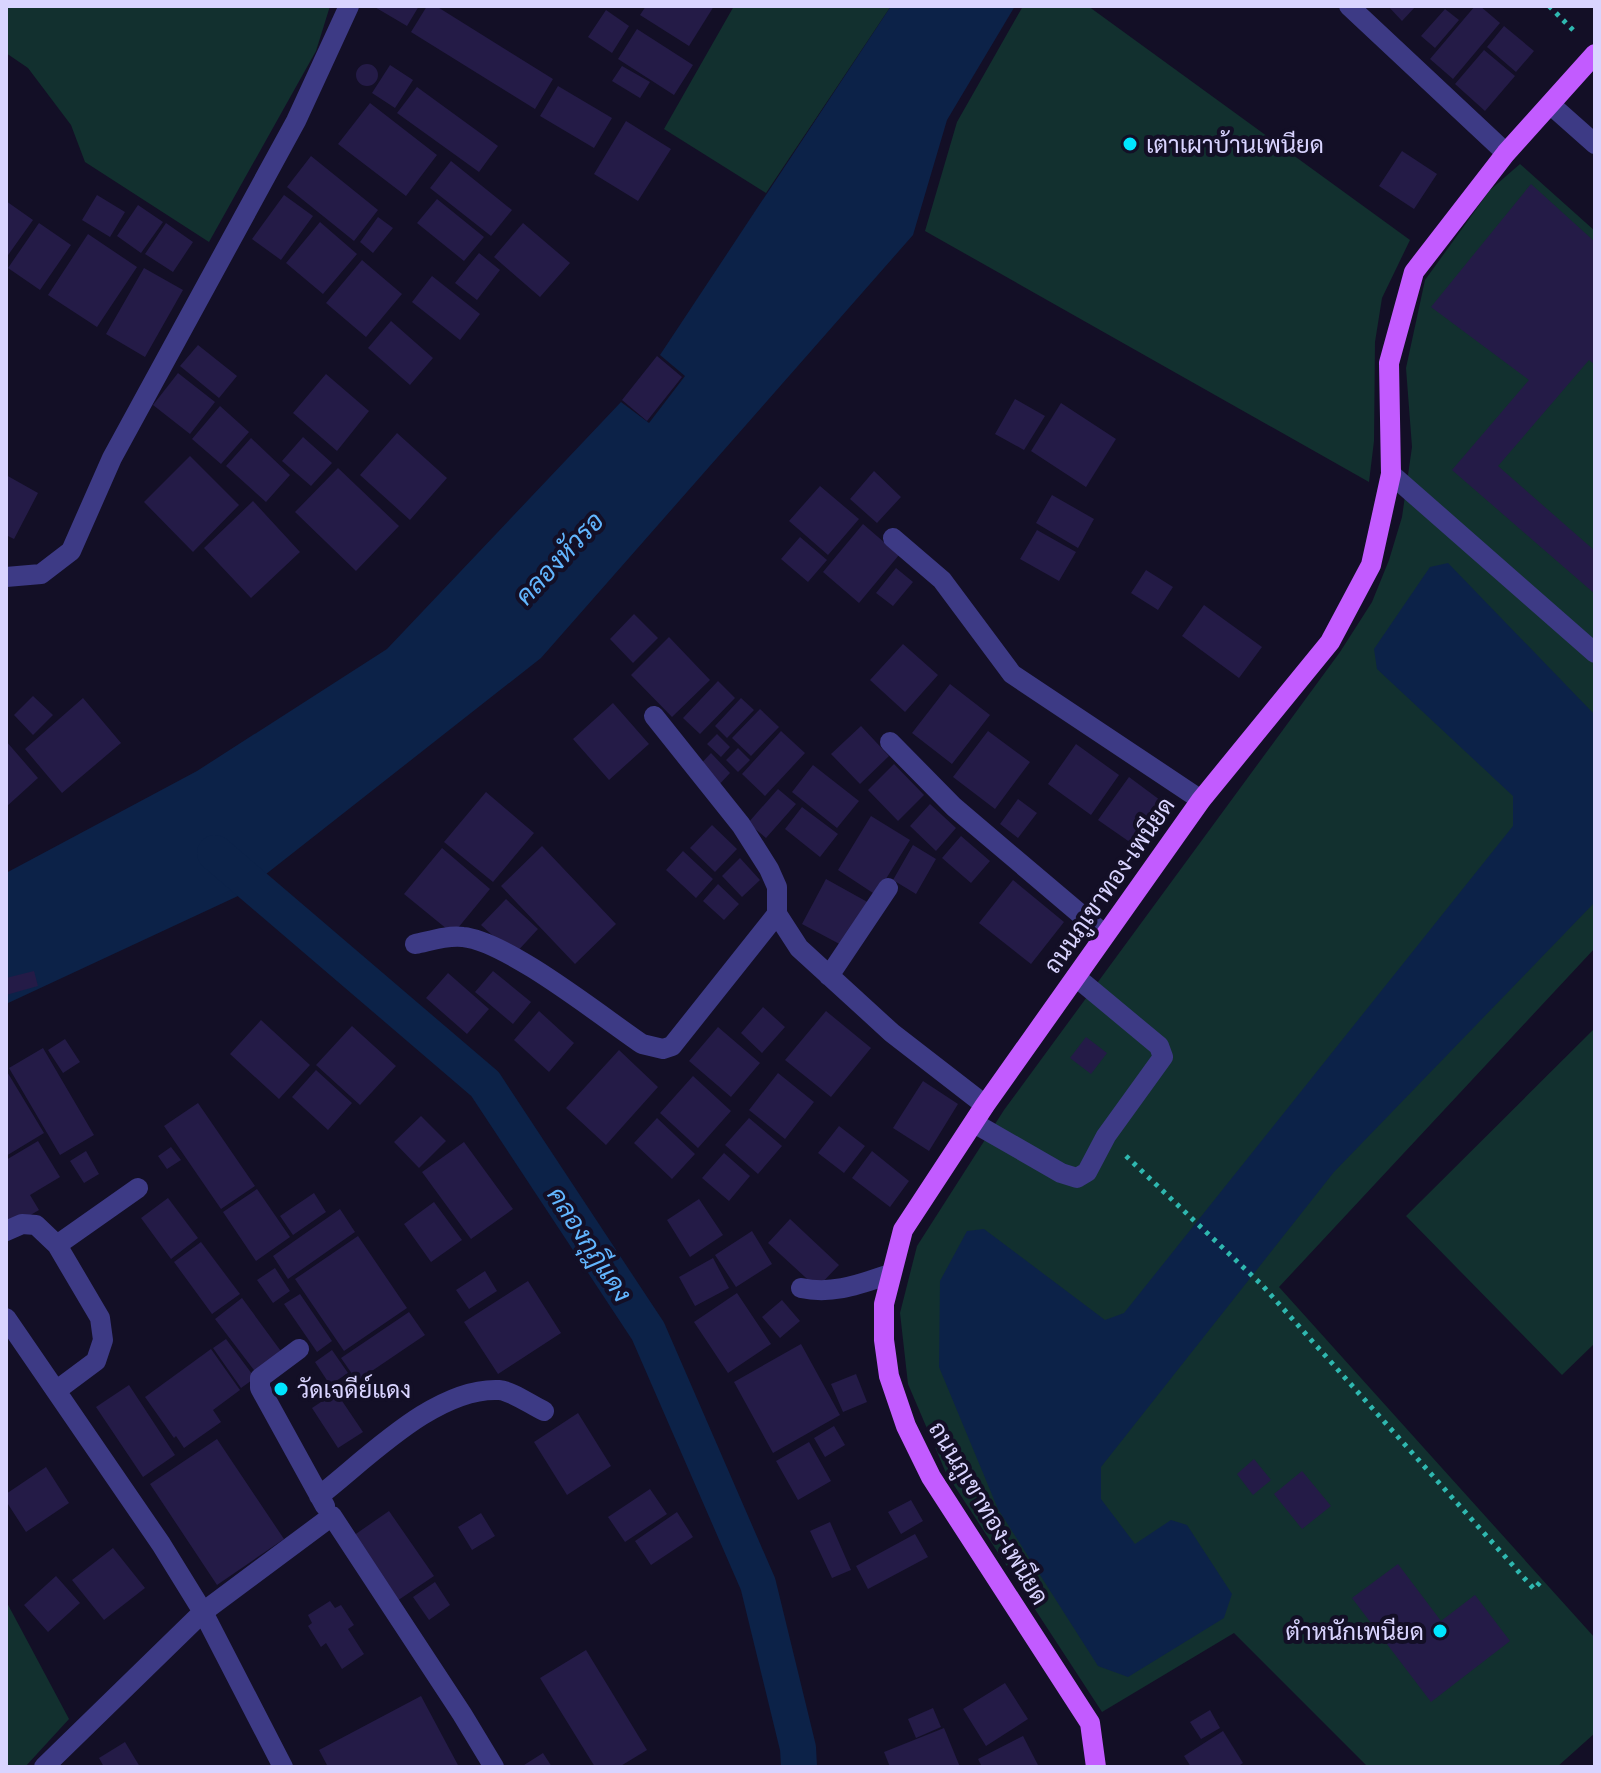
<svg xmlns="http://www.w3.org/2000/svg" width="1601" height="1773" font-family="Ubuntu,Sarabun,sans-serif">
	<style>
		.green { fill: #12302f }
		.water { fill: #0c2248 }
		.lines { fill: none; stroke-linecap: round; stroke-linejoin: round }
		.canal { stroke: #0c2248; stroke-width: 36 }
		.building { fill: #241b47 }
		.path { stroke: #2fb8b0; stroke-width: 5; stroke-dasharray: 4 6; stroke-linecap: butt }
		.minor { stroke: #3d3a85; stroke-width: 20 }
		.major { stroke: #c25bff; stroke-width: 20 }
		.poi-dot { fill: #00e5ff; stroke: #130f26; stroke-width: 3 }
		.labels { text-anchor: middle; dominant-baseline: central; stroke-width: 8; stroke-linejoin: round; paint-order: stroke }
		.poi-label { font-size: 24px; fill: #d9d4ff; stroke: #130f26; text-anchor: start }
		.street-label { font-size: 24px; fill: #d9d4ff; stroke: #130f26 }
		.water-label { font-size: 26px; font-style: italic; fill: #62b6ff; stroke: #130f26 }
	</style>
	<rect width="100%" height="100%" fill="#130f26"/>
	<!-- green -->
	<path class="green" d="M6,6H330L316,51L209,242L85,162L71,125L28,68L6,53Z
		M734,6H891L766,193L664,129Z
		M1023,6H1088L1410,240L1382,298L1375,342L1374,441L1369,482L925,231L957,122Z
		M1520,164L1595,231V948L1279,1287L1595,1638V1733L1557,1767H1368L1234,1633L1102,1712L946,1473L908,1384L900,1313L917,1246L1004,1110L1340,652L1372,602L1389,560L1402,517L1412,447L1406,368L1425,280L1490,190Z
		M1595,1028V1343L1562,1375L1406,1216Z
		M6,1601L69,1719L25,1767H6Z"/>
	<!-- water -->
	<path class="water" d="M891,6H1015L947,120L913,235L541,658L238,896L6,1004V873L197,771L387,649L621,402L649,423L685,376L660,355Z
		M1448,563L1595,715V902L1334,1172L1101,1467V1499L1135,1544L1171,1520L1187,1525L1232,1594L1224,1618L1128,1677L1098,1666L998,1509L939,1367L940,1281L967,1231L984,1229L1105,1320L1124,1313L1513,826V796L1377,669L1374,649L1430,567Z"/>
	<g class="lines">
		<!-- canal -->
		<path class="canal" d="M215,853L485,1084L648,1331L758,1584L798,1748L799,1767"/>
	</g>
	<!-- building -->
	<path class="building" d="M373,6H419L407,26Z
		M427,6H436L553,79L535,109L411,32Z
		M646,6H714L689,46L640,15Z
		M1388,6H1416L1402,21Z
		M1475,6H1480L1500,23L1453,79L1430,59Z
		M1445,9L1459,20L1435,48L1421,36Z
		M606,10L629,26L612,53L588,37Z
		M1504,26L1534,51L1516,72L1487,47Z
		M637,29L693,65L674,95L618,59Z
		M1484,50L1515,76L1485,111L1455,84Z
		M356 75a11 11 0 1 1 22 0a11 11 0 1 1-22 0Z
		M390,65L413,80L395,108L372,93Z
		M622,66L650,82L640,98L612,81Z
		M558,86L612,118L594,148L540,116Z
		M417,87L498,146L479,172L397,113Z
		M370,103L437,155L406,196L338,144Z
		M626,121L671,149L638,201L594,174Z
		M1402,151L1437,174L1414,209L1379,186Z
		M311,156L378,210L354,241L287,187Z
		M451,161L512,210L491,236L430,188Z
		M1531,184L1595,242V365L1589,360L1498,466L1595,551V594L1452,470L1529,380L1431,307Z
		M97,195L125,212L110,237L82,220Z
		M284,195L313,216L281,260L252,239Z
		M437,199L484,237L464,261L417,223Z
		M6,201L33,220L6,258Z
		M138,205L163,222L141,253L117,236Z
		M378,217L393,228L373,253L360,242Z
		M320,222L357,254L323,294L286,263Z
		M39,223L71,245L40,290L8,268Z
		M166,223L193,242L173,272L145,254Z
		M523,223L570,263L540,297L494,257Z
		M88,234L137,267L97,327L48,295Z
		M479,253L500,270L477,300L455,283Z
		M362,260L402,294L366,337L326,303Z
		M144,268L183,290L145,357L106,334Z
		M432,276L480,314L460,340L412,302Z
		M391,321L433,358L410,385L368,348Z
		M198,345L237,376L219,398L180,366Z
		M657,356L682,377L647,421L622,400Z
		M178,373L215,402L190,434L153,405Z
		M326,374L369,411L337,451L293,413Z
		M1015,399L1045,416L1024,450L995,434Z
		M1061,403L1116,439L1086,487L1031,451Z
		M220,406L249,432L221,464L192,439Z
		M397,433L447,478L410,520L360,475Z
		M303,437L332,463L311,486L282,461Z
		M251,438L290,475L266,502L226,466Z
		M190,456L239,505L193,552L144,502Z
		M338,468L399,526L356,571L295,512Z
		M874,471L901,497L877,523L850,499Z
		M6,475L38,493L14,539L6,535Z
		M820,486L859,519L828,555L789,521Z
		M1052,495L1094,519L1078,548L1036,523Z
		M253,501L300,552L251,598L204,548Z
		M863,524L899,555L859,603L823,572Z
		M1037,530L1076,552L1059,581L1020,559Z
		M800,537L827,560L808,582L781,559Z
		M896,568L913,582L893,606L876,593Z
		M1146,570L1173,587L1158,610L1131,593Z
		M1204,605L1262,647L1239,678L1182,636Z
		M634,614L658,638L633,663L610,639Z
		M669,637L710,680L672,717L631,675Z
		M903,644L938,675L905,712L870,680Z
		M718,681L735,698L700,734L683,718Z
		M950,684L990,715L952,764L912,733Z
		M33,696L53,715L33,735L14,715Z
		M83,698L121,743L62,793L25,749Z
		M741,698L754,710L727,738L715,726Z
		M613,703L649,744L609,780L573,739Z
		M760,709L779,727L751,756L732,738Z
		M861,726L889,756L860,784L831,754Z
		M781,731L805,753L765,796L742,774Z
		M988,731L1030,762L995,809L953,777Z
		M717,734L730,747L721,757L707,744Z
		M6,741L38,778L6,807Z
		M1076,744L1119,775L1091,815L1048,784Z
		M738,748L750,760L738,772L726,760Z
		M711,753L730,773L717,787L697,768Z
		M894,764L924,795L898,821L868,790Z
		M813,765L859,801L837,828L792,792Z
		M1129,777L1164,803L1134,845L1098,820Z
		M778,789L796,804L766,838L748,823Z
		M486,792L534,833L493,882L444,842Z
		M1018,799L1037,813L1018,838L1000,824Z
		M930,804L956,828L936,851L910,826Z
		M802,807L838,834L820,857L785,829Z
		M871,816L910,840L876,895L838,870Z
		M712,825L737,849L715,872L690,848Z
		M961,836L990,861L971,883L942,858Z
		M913,845L936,859L916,894L893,880Z
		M542,846L616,924L575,964L501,886Z
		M442,848L490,889L453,934L404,894Z
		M683,851L713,879L696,898L666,870Z
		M740,858L760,880L742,897L722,876Z
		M826,879L871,904L847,948L802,924Z
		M1013,880L1064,922L1031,964L979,923Z
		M718,884L739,904L724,920L703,901Z
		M506,899L538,929L514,955L481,925Z
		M34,971L38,986L6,995V978Z
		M493,971L531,1002L513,1024L475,992Z
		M448,973L489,1009L467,1034L426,998Z
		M763,1007L785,1027L762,1053L741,1033Z
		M539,1011L574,1043L549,1072L514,1040Z
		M826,1011L871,1048L831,1097L785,1060Z
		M261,1020L310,1065L279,1099L230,1054Z
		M352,1026L396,1066L360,1105L316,1065Z
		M718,1027L760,1063L731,1097L689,1061Z
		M1086,1037L1107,1053L1091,1074L1070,1058Z
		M65,1039L80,1062L63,1073L48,1050Z
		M43,1048L94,1135L60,1155L9,1068Z
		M619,1050L658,1087L606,1145L566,1108Z
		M6,1070L44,1133L6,1156Z
		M316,1070L352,1103L328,1130L292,1097Z
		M778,1073L814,1102L785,1139L749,1110Z
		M693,1076L731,1111L698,1148L660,1113Z
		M923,1081L958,1104L929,1151L893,1128Z
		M198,1103L255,1186L221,1209L164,1126Z
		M421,1116L446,1141L419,1168L394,1142Z
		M657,1118L695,1154L672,1179L634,1143Z
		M749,1118L782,1146L758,1174L725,1145Z
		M839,1126L865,1146L844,1173L818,1153Z
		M38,1141L60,1177L30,1195L39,1210L12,1226L6,1216V1160Z
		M464,1142L513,1209L471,1239L422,1172Z
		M171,1147L181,1160L167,1169L158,1156Z
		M86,1151L99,1174L84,1183L70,1161Z
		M872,1151L909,1181L890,1207L852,1178Z
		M724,1153L750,1176L729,1201L702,1178Z
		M257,1189L290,1237L256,1261L223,1212Z
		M314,1193L326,1212L293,1235L280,1216Z
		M168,1198L198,1238L171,1259L141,1218Z
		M699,1199L723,1235L690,1257L667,1220Z
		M434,1202L462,1240L431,1262L404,1224Z
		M340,1209L355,1232L288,1279L273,1256Z
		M790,1219L839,1265L817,1288L768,1243Z
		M752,1231L772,1264L736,1287L715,1255Z
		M358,1236L407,1308L344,1351L295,1279Z
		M201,1242L240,1294L212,1314L174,1262Z
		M713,1258L729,1288L695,1306L679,1277Z
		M275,1268L290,1291L273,1303L257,1280Z
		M485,1271L497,1291L469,1309L456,1290Z
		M528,1281L561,1333L498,1374L464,1322Z
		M737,1293L771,1344L728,1373L694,1322Z
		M300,1294L332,1341L317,1352L284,1304Z
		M242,1298L283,1354L257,1374L215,1319Z
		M782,1300L800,1321L780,1338L762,1317Z
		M409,1312L425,1335L357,1381L341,1358Z
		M226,1339L255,1378L241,1388L213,1348Z
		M801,1344L840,1415L773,1453L734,1382Z
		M211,1349L240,1390L213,1410L221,1422L184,1448L176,1436L174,1438L145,1397Z
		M332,1350L348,1373L330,1385L315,1362Z
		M856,1374L867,1402L843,1412L831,1384Z
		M129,1385L175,1455L143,1477L96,1407Z
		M336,1392L363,1432L338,1448L312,1408Z
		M578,1413L611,1466L567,1495L534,1442Z
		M834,1426L845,1445L825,1457L814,1438Z
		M217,1439L284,1539L217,1585L150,1484Z
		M809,1442L831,1481L798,1500L776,1461Z
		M1254,1459L1271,1480L1253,1495L1237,1474Z
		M46,1467L69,1503L26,1532L6,1501V1494Z
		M1302,1471L1331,1506L1302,1529L1274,1494Z
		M650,1489L667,1514L625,1542L608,1517Z
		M911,1500L923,1521L901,1534L888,1512Z
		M389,1511L434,1576L394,1603L350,1538Z
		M677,1512L693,1537L651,1565L635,1541Z
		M481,1513L495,1536L472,1550L458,1527Z
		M830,1522L851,1570L832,1578L810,1531Z
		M915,1534L928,1557L868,1589L856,1566Z
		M113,1548L145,1588L104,1620L72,1580Z
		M1398,1564L1441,1621L1475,1595L1510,1641L1431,1702L1352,1598Z
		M56,1576L80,1603L48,1632L24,1605Z
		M435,1582L450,1605L429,1620L413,1597Z
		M330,1601L335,1608L341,1605L354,1625L348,1629L364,1654L342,1669L326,1643L321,1647L308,1626L312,1623L308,1615Z
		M586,1650L647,1750L619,1767H595L540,1678Z
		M1005,1683L1028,1719L986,1746L963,1709Z
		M421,1696L459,1767H328L319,1750Z
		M933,1708L941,1727L916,1738L908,1719Z
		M1210,1710L1220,1728L1201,1739L1190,1722Z
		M944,1728L960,1767H890L884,1752Z
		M1223,1731L1243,1763L1237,1767H1191L1184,1756Z
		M1023,1736L1039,1767H982L978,1759Z
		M125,1742L140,1767H104L99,1758Z
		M543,1753L552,1767H521Z"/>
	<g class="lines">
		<!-- path -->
		<path class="path" d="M1549,6L1577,34
			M1126,1156L1262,1285L1534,1589L1542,1580"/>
		<!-- minor -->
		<path class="minor" d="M1349,6L1506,153
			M1551,105L1595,144
			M1391,474L1595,653
			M893,538L942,580L1012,674L1201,800
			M6,577L41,574L71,551L112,458L296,121L349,6
			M890,742L954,807L1105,935
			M777,914L799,948L892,1033L985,1105
			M415,944C430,941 447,935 463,937C507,941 602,1017 642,1044L663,1049L672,1046L777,914V887L769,869L741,825L654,716
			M829,976L888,888
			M974,1123L1061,1173L1077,1178L1087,1172L1106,1136L1163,1057L1159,1046L1076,977
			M6,1231L22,1224L36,1225L57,1245L100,1318L103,1340L96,1361L57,1390
			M57,1245L138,1188
			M801,1288C833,1295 860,1284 890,1274
			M6,1318L161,1544L203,1612L283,1767
			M299,1349L260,1378V1388L325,1506
			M319,1496C367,1459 435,1387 499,1390C512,1391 531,1405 544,1411
			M44,1767L203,1612L332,1516L462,1714L494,1767"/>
		<!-- major -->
		<path class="major" d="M1096,1767L1090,1723L931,1477L906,1426L889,1376L884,1340V1304L903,1230L985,1105L1201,800L1330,642L1371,565L1391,474L1389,363L1414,272L1506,153L1595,54"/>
	</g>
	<!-- markers -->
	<g class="poi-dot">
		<circle cx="1130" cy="144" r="8"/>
		<circle cx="281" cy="1389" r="8"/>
		<circle cx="1440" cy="1631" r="8"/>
	</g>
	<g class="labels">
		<!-- poi labels -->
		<g class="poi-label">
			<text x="1146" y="144">เตาเผาบ้านเพนียด</text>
			<text x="297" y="1389">วัดเจดีย์แดง</text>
			<text x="1424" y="1631" text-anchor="end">ตำหนักเพนียด</text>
		</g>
		<!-- street labels -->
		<g class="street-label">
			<text transform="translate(1109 885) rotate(-55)">ถนนภูเขาทอง-เพนียด</text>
			<text transform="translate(989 1513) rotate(59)">ถนนภูเขาทอง-เพนียด</text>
		</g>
		<!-- water labels -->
		<g class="water-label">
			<text transform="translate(559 558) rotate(-47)">คลองหัวรอ</text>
			<text transform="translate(590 1244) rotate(57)">คลองกุฎีแดง</text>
		</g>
	</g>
	<!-- border -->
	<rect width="1601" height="1773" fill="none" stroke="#d9d4ff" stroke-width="16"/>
</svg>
